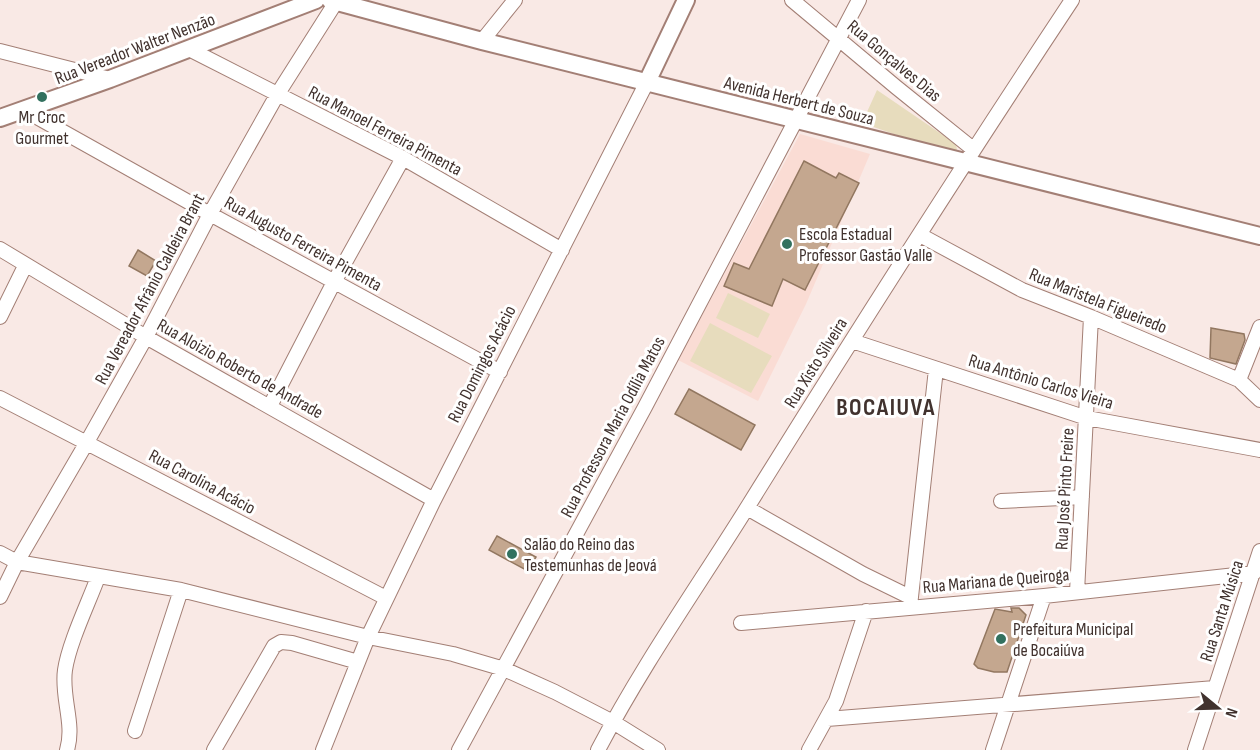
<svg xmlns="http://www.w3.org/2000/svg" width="1260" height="750" font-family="'Sofia Sans Condensed',sans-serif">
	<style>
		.built { fill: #fadcd4 }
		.green { fill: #e7dcbd }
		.building { fill: #c4a78f; stroke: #927760; stroke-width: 1.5 }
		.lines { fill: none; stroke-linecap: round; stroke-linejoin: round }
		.minor-casing { stroke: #a37f75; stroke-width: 16 }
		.tertiary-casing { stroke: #a37f75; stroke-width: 20 }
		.minor { stroke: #fff; stroke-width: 14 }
		.tertiary { stroke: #fff; stroke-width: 16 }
		.poi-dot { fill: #32715f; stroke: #fff; stroke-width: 2 }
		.labels { text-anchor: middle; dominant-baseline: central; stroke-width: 6; stroke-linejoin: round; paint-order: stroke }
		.street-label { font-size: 18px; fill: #41322e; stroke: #fff }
		.poi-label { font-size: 18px; fill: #41322e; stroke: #fff; text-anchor: start }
		.district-label { font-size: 24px; font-weight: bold; letter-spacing: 1.5px; fill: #41322e; stroke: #fff }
	</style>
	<rect width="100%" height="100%" fill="#f9e9e5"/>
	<!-- built -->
	<path class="built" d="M800,134L870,154L806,304L758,401L678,360Z"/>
	<!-- green -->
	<path class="green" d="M877,90L956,144L957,150L952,154L862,123Z
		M728,293L770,314L758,338L716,318Z
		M710,323L772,356L751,393L690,361Z"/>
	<!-- building -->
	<path class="building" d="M804,161L836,178L839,173L859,183L805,290L783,279L772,306L724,286L734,263L749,269Z
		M138,250L156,261L147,276L129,266Z
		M1211,328L1244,334L1245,340L1236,364L1210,358Z
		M689,389L755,425L741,450L675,414Z
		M497,536L536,557L528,571L489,550Z
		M1011,608H1019L1026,615L1007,672H994L978,668L974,664L995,609L1012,612Z"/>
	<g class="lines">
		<!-- minor casing -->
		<g class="minor-casing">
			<path id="minor" d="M792,0L896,87L973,149
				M482,41L515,0
				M189,49L403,158L562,250
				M0,51L110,79
				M26,111L210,214L500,372
				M920,235L1022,290L1091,317L1239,380L1260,400
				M0,249L146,337L434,500
				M0,317L25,266
				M852,341L1087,418L1260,450
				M1239,380L1260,327
				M0,398L386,598
				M270,406L334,282L403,158
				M1001,501L1082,497
				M747,508L863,574L910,597
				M0,553L17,562L181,590L368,637L453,654L504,669L555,692L613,722L658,750
				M1077,592L1091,317
				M0,597L17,562L87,442L146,337L210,214L277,95L336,2
				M910,606L936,369
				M741,623L1044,596L1254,573
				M827,719L1215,688
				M135,731L181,590
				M67,750C75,724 61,697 65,670C69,643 88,604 98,577
				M214,750L274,646L281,642L292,643L358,662
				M323,750L368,637L434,500L647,82
				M459,750L645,407L859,0
				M598,750C643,664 699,585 750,503C855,334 962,166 1072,0
				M809,750L836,701L866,611
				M993,750L1044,596
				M1195,750L1260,551"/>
		</g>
		<!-- tertiary casing -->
		<g class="tertiary-casing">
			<path id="tertiary" d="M330,0L482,41L1260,236
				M647,82L686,0
				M0,118L110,79L316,0"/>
		</g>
		<!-- minor -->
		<use href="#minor" class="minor"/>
		<!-- tertiary -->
		<use href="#tertiary" class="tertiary"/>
	</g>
	<!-- markers -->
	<g class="poi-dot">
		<circle cx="42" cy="97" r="6"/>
		<circle cx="787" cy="244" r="6"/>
		<circle cx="512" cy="554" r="6"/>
		<circle cx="1001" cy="639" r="6"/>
	</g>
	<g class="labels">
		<!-- street labels -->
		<g class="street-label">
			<text transform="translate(135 49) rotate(-21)">Rua Vereador Walter Nenzão</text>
			<text transform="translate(894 61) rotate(40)">Rua Gonçalves Dias</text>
			<text transform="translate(799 101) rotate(14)">Avenida Herbert de Souza</text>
			<text transform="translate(385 131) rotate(28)">Rua Manoel Ferreira Pimenta</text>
			<text transform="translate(303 244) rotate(29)">Rua Augusto Ferreira Pimenta</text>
			<text transform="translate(150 289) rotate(-62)">Rua Vereador Afrânio Caldeira Brant</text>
			<text transform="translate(1098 301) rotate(22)">Rua Maristela Figueiredo</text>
			<text transform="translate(816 363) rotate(-58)">Rua Xisto Silveira</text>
			<text transform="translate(482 364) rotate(-63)">Rua Domingos Acácio</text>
			<text transform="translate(240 369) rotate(29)">Rua Aloizio Roberto de Andrade</text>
			<text transform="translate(1041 382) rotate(17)">Rua Antônio Carlos Vieira</text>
			<text transform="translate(613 427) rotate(-62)">Rua Professora Maria Odília Matos</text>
			<text transform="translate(202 482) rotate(28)">Rua Carolina Acácio</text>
			<text transform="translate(1065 489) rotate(-87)">Rua José Pinto Freire</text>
			<text transform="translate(996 581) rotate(-5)">Rua Mariana de Queiroga</text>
			<text transform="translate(1222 611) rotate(-72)">Rua Santa Música</text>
		</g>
		<!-- poi labels -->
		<g class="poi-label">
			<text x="42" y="117" text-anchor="middle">Mr Croc<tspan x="42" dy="21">Gourmet</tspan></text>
			<text x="799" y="234">Escola Estadual<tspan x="799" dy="21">Professor Gastão Valle</tspan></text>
			<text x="524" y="544">Salão do Reino das<tspan x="524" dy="21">Testemunhas de Jeová</tspan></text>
			<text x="1013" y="629">Prefeitura Municipal<tspan x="1013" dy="21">de Bocaiúva</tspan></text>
		</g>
		<!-- district labels -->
		<g class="district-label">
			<text x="886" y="407">BOCAIUVA</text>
		</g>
	</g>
	<!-- north arrow -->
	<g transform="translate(1218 708) rotate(109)" stroke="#ffffff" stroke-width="4.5" paint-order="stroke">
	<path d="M0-4.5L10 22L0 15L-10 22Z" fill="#41322e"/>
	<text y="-9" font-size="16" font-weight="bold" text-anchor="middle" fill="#41322e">N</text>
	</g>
</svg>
